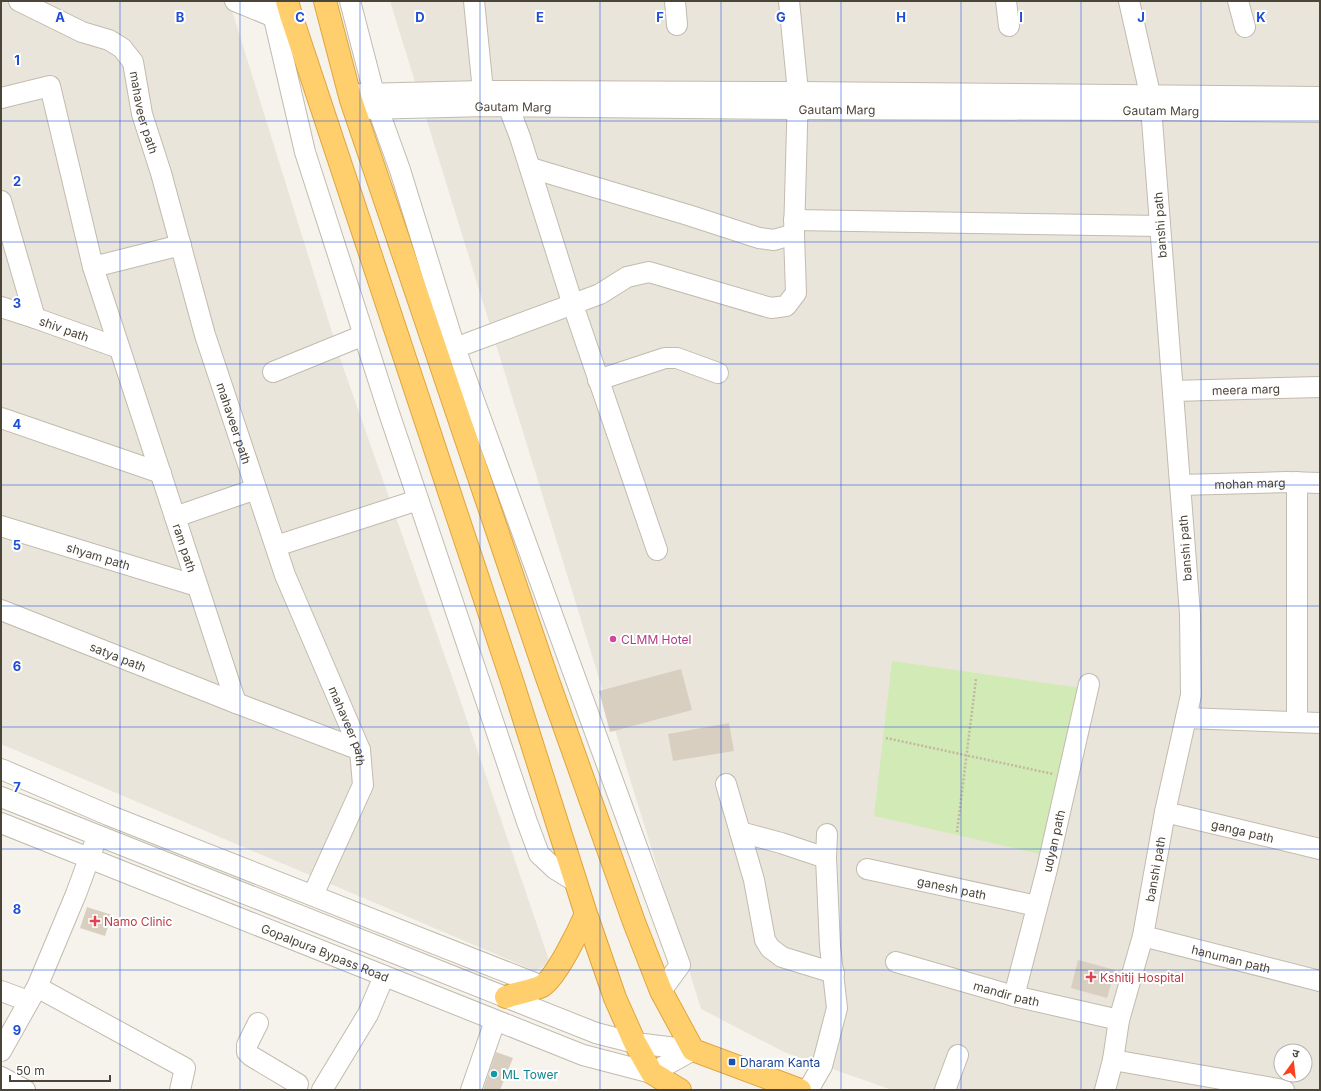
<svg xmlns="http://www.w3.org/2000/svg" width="1321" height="1091" font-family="Inter,'Noto Sans Devanagari',sans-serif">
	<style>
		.residential { fill: #eae5da; fill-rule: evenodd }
		.green { fill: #d2eab5 }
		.building { fill: #d8cfc1 }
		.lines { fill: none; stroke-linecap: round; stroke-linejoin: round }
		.minor-casing { stroke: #c2bbae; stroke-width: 22 }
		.highway-casing { stroke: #e0a43c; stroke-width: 24 }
		.path { stroke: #c4b79f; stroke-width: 2.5; stroke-dasharray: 2 2; stroke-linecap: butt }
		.minor { stroke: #fff; stroke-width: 20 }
		.highway { stroke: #ffcf6e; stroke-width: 22 }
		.grid { fill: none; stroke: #1d4ed8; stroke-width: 1; stroke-opacity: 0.55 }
		.hotel-dot { fill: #d1479c; stroke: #fff; stroke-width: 1.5 }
		.health-dot { fill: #e0444e; stroke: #fff; stroke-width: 1.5 }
		.transit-dot { fill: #1a4fb4; stroke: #fff; stroke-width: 1.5 }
		.culture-dot { fill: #0f9aa8; stroke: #fff; stroke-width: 1.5 }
		.labels { text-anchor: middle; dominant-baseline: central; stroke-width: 4; stroke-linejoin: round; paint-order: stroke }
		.street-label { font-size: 12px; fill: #4b4439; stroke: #fff }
		.hotel-label { font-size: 12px; fill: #b23c85; stroke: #fff; text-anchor: start }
		.health-label { font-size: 12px; fill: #be3a42; stroke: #fff; text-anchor: start }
		.transit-label { font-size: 12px; fill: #164399; stroke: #fff; text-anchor: start }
		.culture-label { font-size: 12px; fill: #0d838f; stroke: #fff; text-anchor: start }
		.grid-label { font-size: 13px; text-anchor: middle; font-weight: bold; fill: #1d4ed8; stroke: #fff; stroke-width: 4; stroke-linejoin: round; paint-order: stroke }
	</style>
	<rect width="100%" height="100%" fill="#f6f3ec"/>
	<!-- residential -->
	<path class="residential" d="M1,1H229L341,361L455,685L550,963L535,971L1,744Z
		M390,1H1320V1090H892L784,1052L701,1009ZM1281,1051H1305V1075H1281Z"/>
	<!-- green -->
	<path class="green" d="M892,661L1081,688L1044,855L874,816Z"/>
	<!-- building -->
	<path class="building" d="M681,669L692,710L610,732L599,691Z
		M729,723L734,751L673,761L668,734Z
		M87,907L112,915L105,936L80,928Z
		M1078,960L1115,970L1107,998L1071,988Z
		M496,1052L513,1058L500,1090H483Z"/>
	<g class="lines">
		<!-- minor casing -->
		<g class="minor-casing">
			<g id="minor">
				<path id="s1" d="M19,1L82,32L109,40L122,48L133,62L142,114L161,173L205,335L285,575L360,750L363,785L313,895"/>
				<path d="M235,1L274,17L284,16"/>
				<path d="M270,1L305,152L388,410L527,822L539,854L555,869L576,882"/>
				<path d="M350,1L378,109L400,170L455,348L680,965L661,991"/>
				<path d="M474,1L483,91L486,104"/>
				<path d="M675,1L677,25"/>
				<path d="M1006,1L1009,26"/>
				<path d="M1238,1L1245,27"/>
				<path d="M361,94L483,91L798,92L1320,97"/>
				<path d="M504,95L520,137L573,305L657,550"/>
				<path id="s2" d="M1,98L50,86L93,267L236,703"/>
				<path id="s3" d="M366,109L486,106L796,109L1151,110L1320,112"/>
				<path d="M531,168L688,215L759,238L774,240L794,234"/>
				<path id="s4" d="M1,201L35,318L119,348"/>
				<path d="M794,220L1160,226"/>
				<path d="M93,267L181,245"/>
				<path d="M1,307L35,318"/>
				<path d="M455,348L600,294L627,277L649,272L771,308L786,306L796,293L794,234L798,92L789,1"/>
				<path d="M273,372L364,335"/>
				<path d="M598,380L665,358H677L718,373"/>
				<path id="s5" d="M1173,391L1320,387"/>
				<path d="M1,418L161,473"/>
				<path id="s6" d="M1180,485L1287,482L1320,483"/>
				<path d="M175,517L256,489"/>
				<path id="s7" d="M1,526L197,586"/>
				<path d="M276,546L418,500"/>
				<path id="s8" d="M1,610L236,703L360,750"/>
				<path d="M1186,718L1320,723"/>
				<path d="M1297,722V482"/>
				<path d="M1,769L108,815L542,986"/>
				<path d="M726,784L754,880L765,940L770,948L782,957L834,973"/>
				<path d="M1,797L596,1033L635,1043L693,1050"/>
				<path id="s9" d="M1165,812L1320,849"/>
				<path id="s10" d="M1,823L583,1055L652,1073L693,1050"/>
				<path d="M740,832L781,843L826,858"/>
				<path id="s11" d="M867,869L1037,906"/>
				<path id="s12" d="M1143,936L1320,981"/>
				<path id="s13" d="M896,962L1014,996L1119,1020"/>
				<path d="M37,987L185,1068L180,1090"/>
				<path d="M1,991L28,1001"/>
				<path id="s14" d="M1014,996L1047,869L1089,684"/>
				<path d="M258,1023L247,1045V1052L251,1056L298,1084"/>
				<path d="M1,1051L37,987L76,894L94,845"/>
				<path d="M1113,1060L1284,1090"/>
				<path d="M1,1077L25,1090"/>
				<path d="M322,1090L368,1014L384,976"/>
				<path d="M471,1090L495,1021"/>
				<path d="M808,1090L822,1066L837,1008L830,946L826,858L827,834"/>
				<path d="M945,1090L958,1055"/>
				<path id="s15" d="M1105,1090L1113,1060L1119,1020L1143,936L1165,812L1191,695L1190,614L1150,94L1129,1"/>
			</g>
		</g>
		<!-- highway casing -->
		<g class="highway-casing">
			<path id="highway" d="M287,1L291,15L513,684L586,914L615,998L635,1043L652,1073L680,1090
				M325,1L351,100L546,675L634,922L661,991L693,1050L800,1090
				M506,997C516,993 532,991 542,986C556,978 579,930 586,914"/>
		</g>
		<!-- path -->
		<path class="path" d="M886,738L1053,774
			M957,832L976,679"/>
		<!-- minor -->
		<use href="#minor" class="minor"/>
		<!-- highway -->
		<use href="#highway" class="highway"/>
	</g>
	<!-- grid -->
	<path class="grid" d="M120,1V1090M240,1V1090M360,1V1090M480,1V1090M600,1V1090M721,1V1090M841,1V1090M961,1V1090M1081,1V1090M1201,1V1090M1,121H1320M1,242H1320M1,364H1320M1,485H1320M1,606H1320M1,727H1320M1,849H1320M1,970H1320"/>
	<!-- markers -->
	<circle class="hotel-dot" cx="613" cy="639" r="4"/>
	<g class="health-dot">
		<path d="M93 915h4v4h4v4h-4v4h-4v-4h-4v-4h4z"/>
		<path d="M1089 971h4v4h4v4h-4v4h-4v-4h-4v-4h4z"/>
	</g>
	<rect class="transit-dot" x="728" y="1058" width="8" height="8" rx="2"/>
	<circle class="culture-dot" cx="494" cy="1074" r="4"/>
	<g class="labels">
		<!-- street labels -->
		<g class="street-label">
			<text stroke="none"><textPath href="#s3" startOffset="147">Gautam Marg</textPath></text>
			<text stroke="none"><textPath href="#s3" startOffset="471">Gautam Marg</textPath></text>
			<text stroke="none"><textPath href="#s3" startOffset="795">Gautam Marg</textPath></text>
			<text stroke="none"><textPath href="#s1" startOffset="183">mahaveer path</textPath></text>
			<text transform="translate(1160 225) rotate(-94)">banshi path</text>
			<text stroke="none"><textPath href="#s4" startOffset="153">shiv path</textPath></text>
			<text stroke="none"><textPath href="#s5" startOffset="73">meera marg</textPath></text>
			<text stroke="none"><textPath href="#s1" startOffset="507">mahaveer path</textPath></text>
			<text stroke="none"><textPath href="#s6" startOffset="70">mohan marg</textPath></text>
			<text stroke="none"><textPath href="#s2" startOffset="532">ram path</textPath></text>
			<text transform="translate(1185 548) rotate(-94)">banshi path</text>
			<text stroke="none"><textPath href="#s7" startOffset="102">shyam path</textPath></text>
			<text stroke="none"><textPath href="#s8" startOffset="126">satya path</textPath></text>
			<text stroke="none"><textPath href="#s1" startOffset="831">mahaveer path</textPath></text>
			<text stroke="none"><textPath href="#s9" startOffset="80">ganga path</textPath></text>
			<text stroke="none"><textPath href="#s14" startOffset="160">udyan path</textPath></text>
			<text stroke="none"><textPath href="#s15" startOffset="227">banshi path</textPath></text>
			<text stroke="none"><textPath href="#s11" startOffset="87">ganesh path</textPath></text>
			<text stroke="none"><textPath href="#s10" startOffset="349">Gopalpura Bypass Road</textPath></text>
			<text stroke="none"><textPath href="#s12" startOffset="91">hanuman path</textPath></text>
			<text stroke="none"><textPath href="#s13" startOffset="115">mandir path</textPath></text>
		</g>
		<!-- hotel labels -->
		<g class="hotel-label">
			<text x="621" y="639">CLMM Hotel</text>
		</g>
		<!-- health labels -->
		<g class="health-label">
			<text x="104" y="921">Namo Clinic</text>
			<text x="1100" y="977">Kshitij Hospital</text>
		</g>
		<!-- transit labels -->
		<g class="transit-label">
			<text x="740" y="1062">Dharam Kanta</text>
		</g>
		<!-- culture labels -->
		<g class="culture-label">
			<text x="502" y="1074">ML Tower</text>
		</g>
	</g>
	<g class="grid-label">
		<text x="60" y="22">A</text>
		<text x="180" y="22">B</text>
		<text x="300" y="22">C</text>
		<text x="420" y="22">D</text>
		<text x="540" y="22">E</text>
		<text x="660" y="22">F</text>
		<text x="781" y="22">G</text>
		<text x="901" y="22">H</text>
		<text x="1021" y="22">I</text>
		<text x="1141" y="22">J</text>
		<text x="1261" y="22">K</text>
		<text x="17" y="65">1</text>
		<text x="17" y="186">2</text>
		<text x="17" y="308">3</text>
		<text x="17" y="429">4</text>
		<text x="17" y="550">5</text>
		<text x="17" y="671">6</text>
		<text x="17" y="792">7</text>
		<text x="17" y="914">8</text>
		<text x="17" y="1035">9</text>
	</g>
	<!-- border -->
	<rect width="1321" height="1091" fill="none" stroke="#4b4439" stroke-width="4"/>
	<!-- north arrow -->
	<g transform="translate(1293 1063) rotate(15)"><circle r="19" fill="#ffffff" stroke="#b7b4b0"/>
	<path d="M0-3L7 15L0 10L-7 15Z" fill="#fc3f1d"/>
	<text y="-6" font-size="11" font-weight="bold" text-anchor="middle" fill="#4b4439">उ</text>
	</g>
	<!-- scale -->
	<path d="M10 1075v6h100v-6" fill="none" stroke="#4b4439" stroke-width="2"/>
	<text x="16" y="1075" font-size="12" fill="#4b4439" stroke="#ffffff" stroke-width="3" paint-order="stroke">50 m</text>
</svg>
